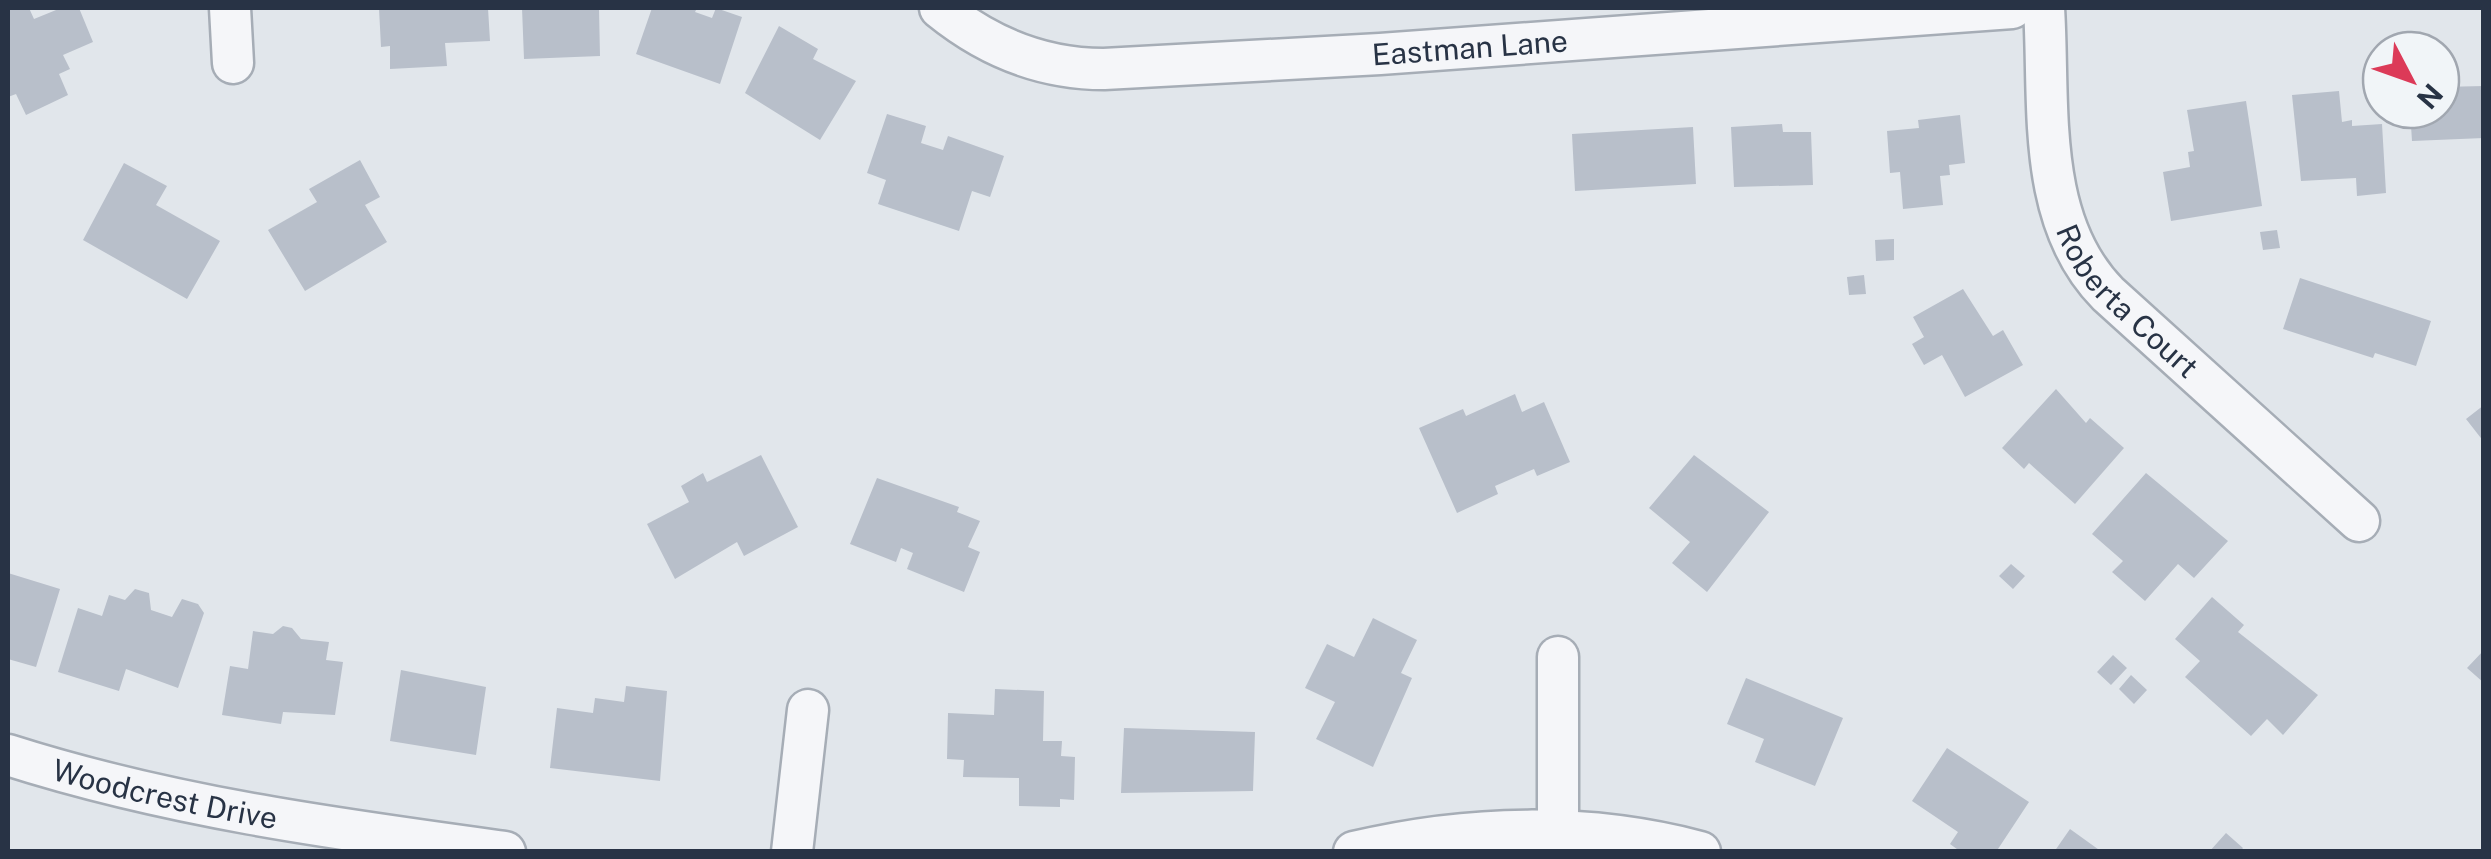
<svg xmlns="http://www.w3.org/2000/svg" width="2491" height="859" font-family="'Public Sans',sans-serif">
	<style>
		.building { fill: #b8bfca }
		.lines { fill: none; stroke-linecap: round; stroke-linejoin: round }
		.minor-casing { stroke: #a6adb6; stroke-width: 45 }
		.minor { stroke: #f5f6f9; stroke-width: 40 }
		.labels { text-anchor: middle; dominant-baseline: central; stroke-width: 9; stroke-linejoin: round; paint-order: stroke }
		.street-label { font-size: 30px; fill: #283345; stroke: #f1f5f8 }
	</style>
	<rect width="100%" height="100%" fill="#e1e6eb"/>
	<!-- building -->
	<path class="building" d="M29,8L34,19L61,8H79L93,42L63,55L70,69L59,74L68,95L26,115L16,94L8,97V9Z
		M379,8H488L490,41L445,43L447,66L390,69V46L381,47Z
		M522,8H599L600,56L524,59Z
		M652,8H697L695,12L712,18L716,8L742,17L720,84L636,54Z
		M779,26L818,49L813,59L856,81L820,140L745,93Z
		M2484,86V138L2412,141L2410,110H2441V87Z
		M2339,91L2342,122L2352,120V126L2382,124L2386,193L2357,196L2356,178L2301,181L2292,95Z
		M2246,101L2262,206L2171,221L2163,172L2190,167L2188,152L2194,151L2187,110Z
		M887,114L926,126L921,143L943,150L948,136L1004,156L990,197L972,191L959,231L878,204L886,180L867,173Z
		M1960,115L1965,163L1949,165L1950,175L1940,176L1943,205L1903,209L1900,172L1890,173L1887,131L1919,128L1918,120Z
		M1782,124L1783,132H1811L1813,185L1734,187L1731,127Z
		M1693,127L1696,184L1575,191L1572,134Z
		M360,160L380,197L365,205L387,242L305,291L268,230L317,202L309,189Z
		M124,163L167,186L156,205L220,241L187,299L83,240Z
		M2277,230L2280,248L2263,250L2260,232Z
		M1894,239V260L1876,261L1875,240Z
		M1864,275L1866,294L1849,295L1847,277Z
		M2300,278L2431,321L2416,366L2375,353L2373,358L2283,329Z
		M1963,289L1993,336L2003,330L2023,365L1965,397L1942,355L1924,365L1912,344L1924,337L1913,317Z
		M2056,389L2086,423L2090,418L2124,448L2075,504L2029,463L2024,469L2002,448Z
		M1515,394L1522,412L1544,402L1570,462L1537,476L1534,469L1495,486L1498,494L1457,513L1419,428L1463,409L1466,416Z
		M2484,405V442L2466,419Z
		M761,455L798,527L744,556L737,542L675,579L647,524L689,502L681,486L703,473L707,482Z
		M1694,455L1769,512L1707,592L1672,563L1690,542L1649,508Z
		M2146,473L2228,541L2194,578L2178,564L2145,601L2112,572L2123,561L2092,534Z
		M877,478L959,507L957,512L980,521L968,547L980,552L964,592L907,569L913,553L901,548L896,562L850,544Z
		M2011,564L2025,576L2013,589L1999,576Z
		M8,573L60,589L36,667L8,659Z
		M135,589L149,593L151,610L172,617L182,599L198,604L204,613L178,688L126,669L119,691L58,672L78,608L102,616L109,595L125,600Z
		M2212,597L2244,625L2238,632L2318,695L2283,735L2267,719L2251,736L2185,677L2200,661L2175,639Z
		M1373,618L1417,640L1401,673L1412,678L1373,767L1316,739L1335,702L1305,688L1327,644L1354,657Z
		M283,626L292,628L301,639L329,642L326,660L343,662L335,715L283,712L281,724L222,715L230,666L248,669L253,631L273,634Z
		M2484,650V683L2467,668Z
		M2113,655L2127,668L2111,685L2097,672Z
		M401,670L486,687L476,755L390,741Z
		M2131,675L2147,690L2134,704L2119,689Z
		M1746,678L1843,718L1815,786L1755,762L1764,739L1727,724Z
		M626,686L667,691L660,781L550,768L557,708L593,713L595,698L624,702Z
		M995,689L1044,691L1043,741H1062L1061,756L1075,757L1074,800L1060,799V807L1019,806V778L963,777L964,760L947,759L948,713L994,715Z
		M1124,728L1255,732L1253,791L1121,793Z
		M1947,748L2029,802L1996,852H1961L1950,844L1958,832L1912,801Z
		M2070,829L2102,852H2054Z
		M2226,833L2243,848L2240,852H2209Z"/>
	<g class="lines">
		<!-- minor casing -->
		<g class="minor-casing">
			<g id="minor">
				<path d="M230,8L233,63"/>
				<path id="s1" d="M940,8C988,47 1042,69 1104,69L1380,54L2012,8"/>
				<path id="s2" d="M2044,8C2050,104 2035,220 2108,294L2359,521"/>
				<path id="s3" d="M8,755C171,807 336,829 505,852"/>
				<path d="M1558,829V657"/>
				<path d="M792,852L808,710"/>
				<path d="M1354,852C1468,825 1587,822 1700,852"/>
			</g>
		</g>
		<!-- minor -->
		<use href="#minor" class="minor"/>
	</g>
	<g class="labels">
		<!-- street labels -->
		<g class="street-label">
			<text stroke="none"><textPath href="#s1" startOffset="545">Eastman Lane</textPath></text>
			<text stroke="none"><textPath href="#s2" startOffset="318">Roberta Court</textPath></text>
			<text stroke="none"><textPath href="#s3" startOffset="162">Woodcrest Drive</textPath></text>
		</g>
	</g>
	<!-- border -->
	<rect width="2491" height="859" fill="none" stroke="#283345" stroke-width="20"/>
	<!-- north arrow -->
	<g transform="translate(2411 80) rotate(131)"><circle r="48" fill="#f1f5f8" stroke="#a1a7b0" stroke-width="2.5"/>
	<path d="M0-8L18 38L0 25L-18 38Z" fill="#dc3a58"/>
	<text y="-15" font-size="28" font-weight="bold" text-anchor="middle" fill="#283345">N</text>
	</g>
</svg>
